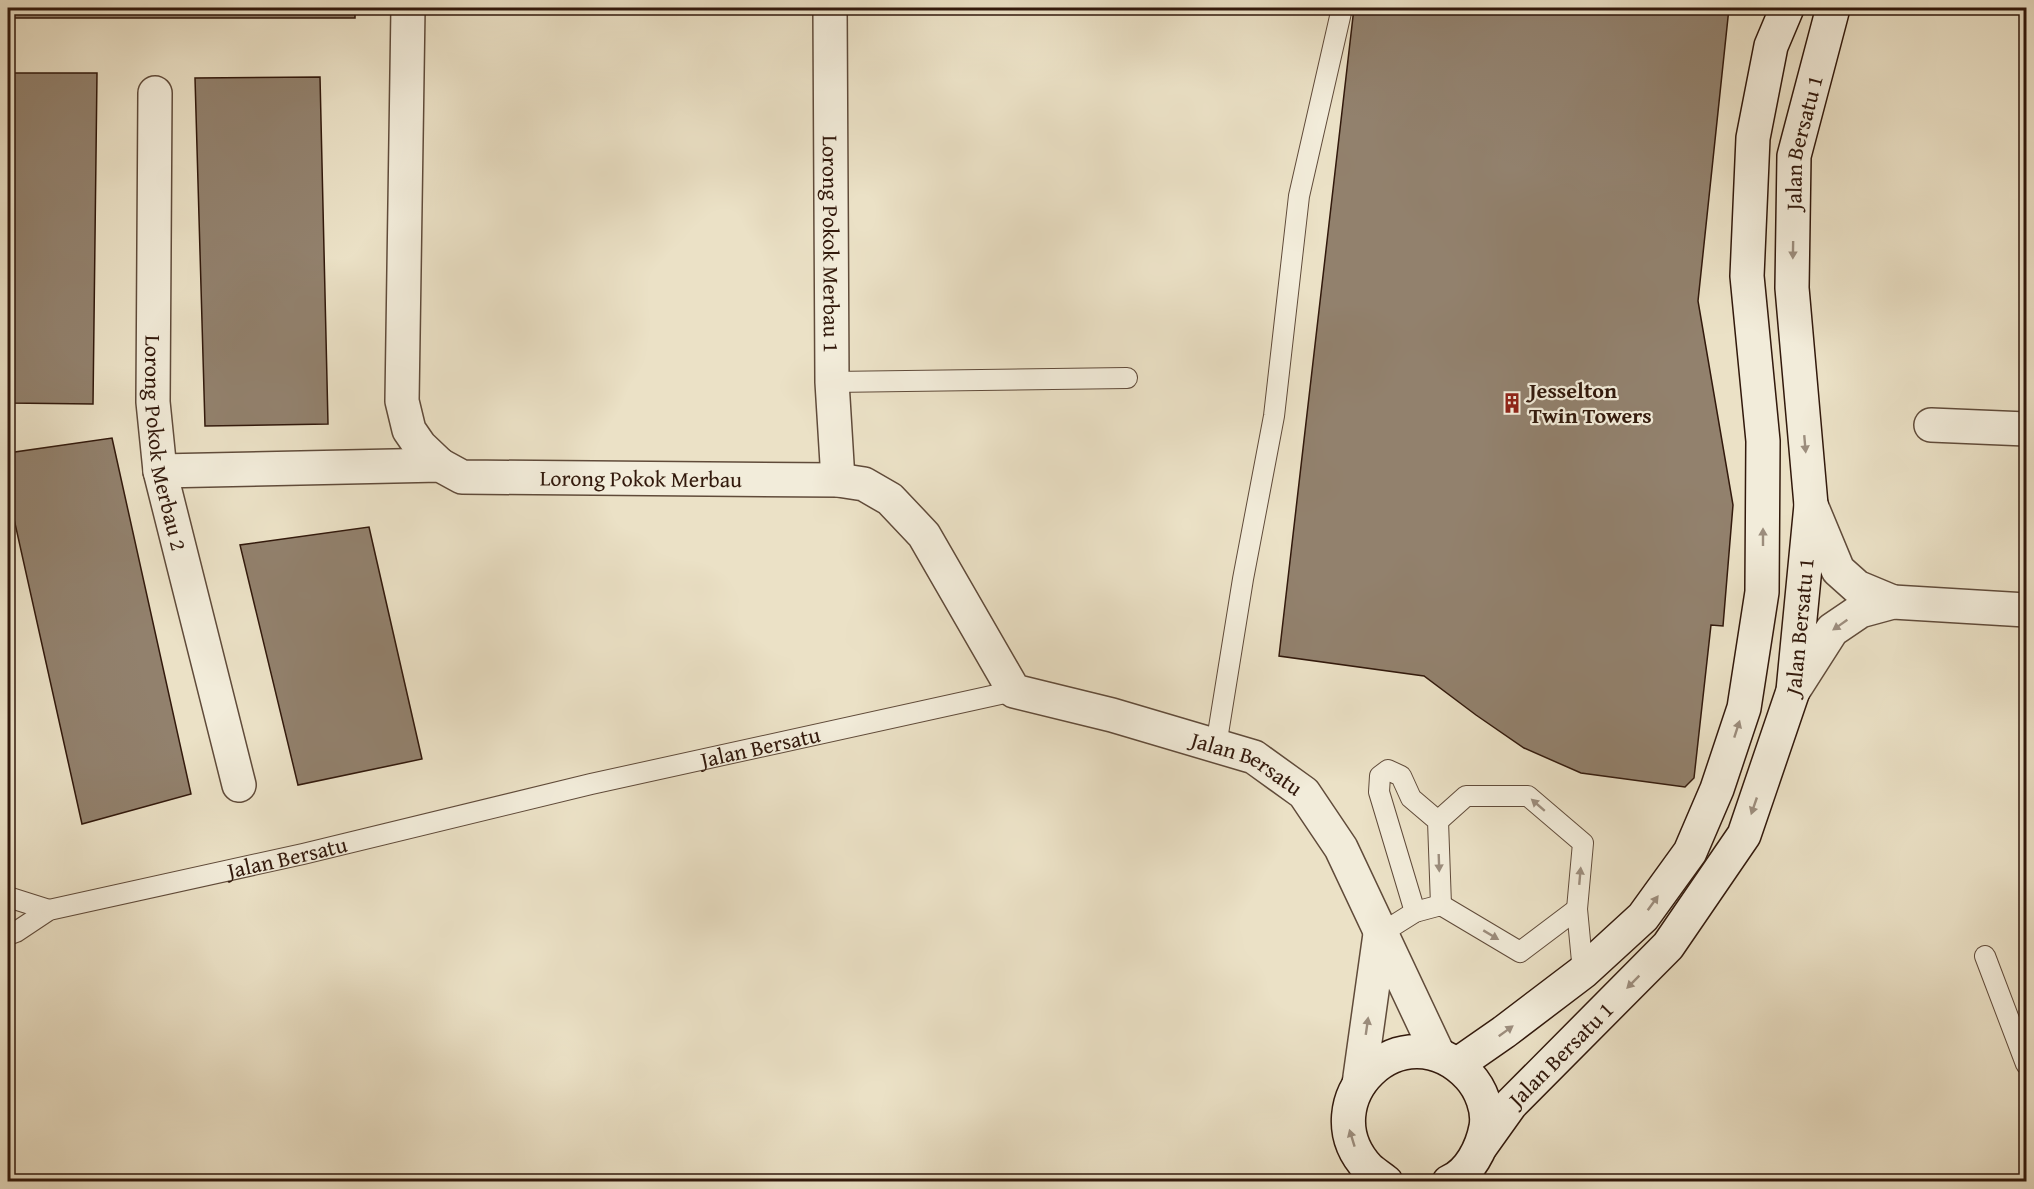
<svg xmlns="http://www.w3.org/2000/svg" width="2034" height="1189" font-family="'Gentium Book Plus',serif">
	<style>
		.building { fill: #92816d; stroke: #32190c; stroke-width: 1.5 }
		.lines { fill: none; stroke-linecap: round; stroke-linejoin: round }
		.lane-casing { stroke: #604b3a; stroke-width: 22 }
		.street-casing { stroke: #604b3a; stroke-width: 36 }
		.secondary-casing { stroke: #32190c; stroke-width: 36 }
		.lane { stroke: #f2ecda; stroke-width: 20 }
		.street { stroke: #f2ecda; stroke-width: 33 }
		.secondary { stroke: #f2ecda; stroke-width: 33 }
		.oneway { fill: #9c8d7d }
		.labels { text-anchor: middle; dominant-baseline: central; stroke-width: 4.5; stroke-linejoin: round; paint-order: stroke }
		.street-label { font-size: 22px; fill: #32190c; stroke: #f2ecda }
		.poi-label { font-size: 22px; font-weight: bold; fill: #32190c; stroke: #f2ecda; text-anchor: start }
	</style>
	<rect width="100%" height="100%" fill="#ebe1c6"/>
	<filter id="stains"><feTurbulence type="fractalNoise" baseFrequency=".00333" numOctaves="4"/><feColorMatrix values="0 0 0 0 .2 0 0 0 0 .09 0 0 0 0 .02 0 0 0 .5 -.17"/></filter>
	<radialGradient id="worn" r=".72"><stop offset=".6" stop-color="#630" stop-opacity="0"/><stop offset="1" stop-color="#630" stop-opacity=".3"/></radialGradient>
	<!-- building -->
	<path class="building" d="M8,8H355V18H8Z
		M1354,8H1729L1698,301L1733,505L1723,626L1711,625L1694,778L1685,787L1581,773L1524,748L1476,715L1424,676L1279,656Z
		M8,73H97L93,404L8,403Z
		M320,77L328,424L205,426L195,78Z
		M112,438L191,794L82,824L8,492V453Z
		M369,527L422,759L298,785L240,545Z"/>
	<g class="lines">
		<!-- lane casing -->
		<g class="lane-casing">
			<g id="lane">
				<path d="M832,382L1127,378"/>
				<path d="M1216,746L1243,579L1274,416L1299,196L1342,8"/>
				<path d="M1438,821L1466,796H1528L1583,843L1577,909L1583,972"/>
				<path d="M8,897L49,910"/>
				<path d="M1415,912L1379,792L1380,776L1388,770L1401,776L1411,798L1438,821L1441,905"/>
				<path d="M1380,934L1415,912L1441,905L1520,952L1577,909"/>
				<path id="s1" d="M8,935L16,932L49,910L303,854L591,784L1014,691"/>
				<path d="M1985,956L2026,1064"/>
			</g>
		</g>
		<!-- street casing -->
		<g class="street-casing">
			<g id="street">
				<path d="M408,8L402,401L409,430L420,446L440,465"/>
				<path id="s2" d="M830,8L832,382L838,480"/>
				<path id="s3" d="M155,93L153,402L160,471L239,785"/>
				<path d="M1931,425L2026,429"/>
				<path id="s4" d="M160,471L440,465L462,477L838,480L864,484L890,499L924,535L1014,691L1112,715L1254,757L1304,793L1341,848L1438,1054"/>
				<path d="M1811,505L1838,570L1857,587L1893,602"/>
				<path d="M1793,691L1832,630L1860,611L1893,602L2026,610"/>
				<path d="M1359,1084L1380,934"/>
			</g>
		</g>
		<!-- secondary casing -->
		<g class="secondary-casing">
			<g id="secondary">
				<path d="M1458,1064L1504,1032L1583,972L1643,917L1690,852L1717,789L1744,708L1762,592L1763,441L1747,276L1753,138L1771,46L1787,8"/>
				<path id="s5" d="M1481,1146L1511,1104L1668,946L1744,835L1793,691L1811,505L1792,288L1794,156L1833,8"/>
				<path d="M1386,1182C1380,1177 1373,1173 1368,1168C1307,1102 1402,1006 1469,1076C1481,1089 1489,1110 1486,1127C1482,1148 1470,1173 1449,1182"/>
			</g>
		</g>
		<!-- lane -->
		<use href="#lane" class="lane"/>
		<!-- street -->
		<use href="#street" class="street"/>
		<!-- secondary -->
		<use href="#secondary" class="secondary"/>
	</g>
	<!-- one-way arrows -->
	<defs><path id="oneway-solid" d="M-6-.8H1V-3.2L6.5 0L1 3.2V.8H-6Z" transform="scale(1.5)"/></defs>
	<g class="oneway">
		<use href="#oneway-solid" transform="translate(1793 250) rotate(91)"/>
		<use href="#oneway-solid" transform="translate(1805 444) rotate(85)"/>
		<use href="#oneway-solid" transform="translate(1763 537) rotate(-90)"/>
		<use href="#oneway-solid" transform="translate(1840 625) rotate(145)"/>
		<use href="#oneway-solid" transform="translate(1737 729) rotate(-72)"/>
		<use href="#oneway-solid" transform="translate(1538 805) rotate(-139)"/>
		<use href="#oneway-solid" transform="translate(1754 806) rotate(109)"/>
		<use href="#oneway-solid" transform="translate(1439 863) rotate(88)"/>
		<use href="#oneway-solid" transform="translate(1580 876) rotate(-85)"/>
		<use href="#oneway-solid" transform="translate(1653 903) rotate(-54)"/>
		<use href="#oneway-solid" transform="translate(1491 935) rotate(31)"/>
		<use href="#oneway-solid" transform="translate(1633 982) rotate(135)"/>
		<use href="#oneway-solid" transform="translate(1367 1026) rotate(-82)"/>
		<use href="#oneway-solid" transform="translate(1506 1031) rotate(-36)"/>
		<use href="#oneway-solid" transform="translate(1352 1138) rotate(-107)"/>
	</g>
	<!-- icons -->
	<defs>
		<g id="building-bare" transform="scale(1.62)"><path d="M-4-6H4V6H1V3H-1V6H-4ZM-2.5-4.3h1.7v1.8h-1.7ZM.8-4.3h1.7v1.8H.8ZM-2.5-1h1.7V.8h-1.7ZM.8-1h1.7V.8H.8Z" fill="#8f2418" stroke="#f2ecda" stroke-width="2.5" paint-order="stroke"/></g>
	</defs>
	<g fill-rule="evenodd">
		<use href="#building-bare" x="1512" y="403"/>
	</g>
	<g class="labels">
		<!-- street labels -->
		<g class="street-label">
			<text stroke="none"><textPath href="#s5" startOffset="1112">Jalan Bersatu 1</textPath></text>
			<text stroke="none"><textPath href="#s2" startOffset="236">Lorong Pokok Merbau 1</textPath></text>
			<text stroke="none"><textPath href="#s3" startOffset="351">Lorong Pokok Merbau 2</textPath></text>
			<text stroke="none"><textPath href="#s4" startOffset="484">Lorong Pokok Merbau</textPath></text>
			<text stroke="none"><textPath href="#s5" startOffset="626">Jalan Bersatu 1</textPath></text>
			<text stroke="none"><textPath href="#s1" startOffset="778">Jalan Bersatu</textPath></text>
			<text stroke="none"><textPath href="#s4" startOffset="1212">Jalan Bersatu</textPath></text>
			<text stroke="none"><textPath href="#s1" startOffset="292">Jalan Bersatu</textPath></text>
			<text stroke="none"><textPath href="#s5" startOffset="122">Jalan Bersatu 1</textPath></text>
		</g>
		<!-- poi labels -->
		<g class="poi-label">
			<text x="1529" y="390">Jesselton<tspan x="1529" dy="25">Twin Towers</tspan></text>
		</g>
	</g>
	<!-- margin -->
	<rect width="2034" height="1189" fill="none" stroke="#ebe1c6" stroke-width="30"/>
	<rect x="9" y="9" width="2016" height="1171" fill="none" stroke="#32190c" stroke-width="3"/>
	<rect x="15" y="15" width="2004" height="1159" fill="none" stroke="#32190c" stroke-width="1.5"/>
	<rect width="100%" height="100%" filter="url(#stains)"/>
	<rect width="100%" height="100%" fill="url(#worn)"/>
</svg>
